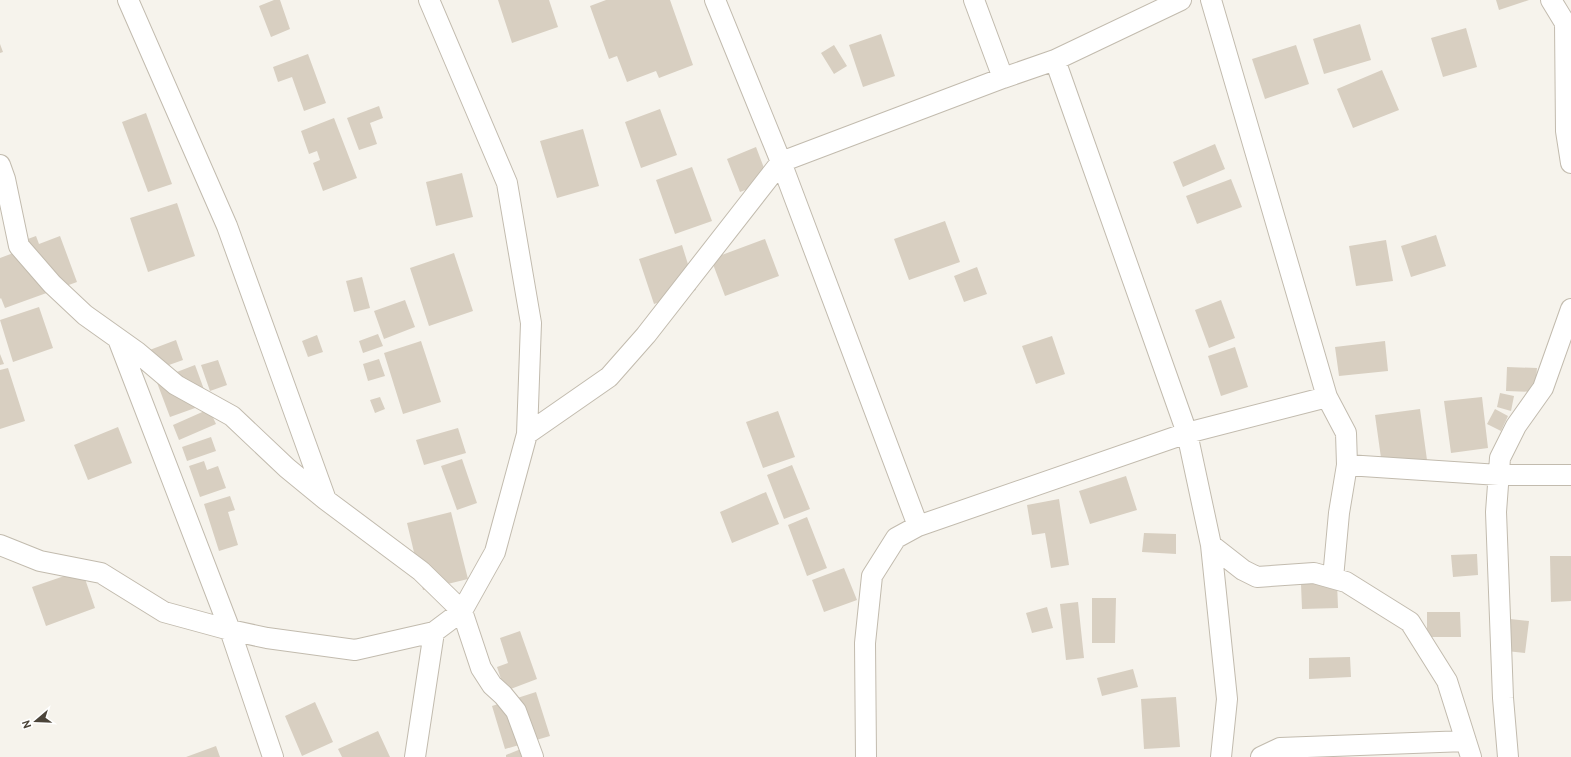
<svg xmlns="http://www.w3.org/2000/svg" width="1571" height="757" font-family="Overpass,sans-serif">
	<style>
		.building { fill: #d8cfc1 }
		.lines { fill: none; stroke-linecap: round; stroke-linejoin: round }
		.minor-casing { stroke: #c2bbae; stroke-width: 22 }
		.minor { stroke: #fff; stroke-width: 20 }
	</style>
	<rect width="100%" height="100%" fill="#f6f3ec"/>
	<!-- building -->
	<path class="building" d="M274,0H280L290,29L271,37L259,6Z
		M498,0H549L558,27L512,43Z
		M606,0H670L693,65L659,78L656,71L627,82L617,56L609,59L590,6Z
		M1496,0H1529L1499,10Z
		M1360,24L1371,60L1324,74L1313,39Z
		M1466,28L1477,67L1443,77L1431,38Z
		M881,34L895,76L863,87L849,45Z
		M0,44L3,52L0,53Z
		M834,45L847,66L834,74L821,53Z
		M1296,45L1309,84L1265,99L1252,59Z
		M308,54L326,103L304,111L292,77L278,82L273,67Z
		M1382,70L1399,110L1353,128L1337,89Z
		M379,106L383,118L370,123L377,144L359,150L347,118Z
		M660,109L677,155L641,168L625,122Z
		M146,113L172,184L148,192L122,122Z
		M334,118L357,178L323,191L313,163L320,160L317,151L309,154L301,131Z
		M583,129L599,186L557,198L540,141Z
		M1215,144L1225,169L1183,187L1173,162Z
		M756,147L769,181L740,192L727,159Z
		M692,167L712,221L675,234L656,180Z
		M462,173L473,217L436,226L426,182Z
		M1231,179L1242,207L1197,224L1186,196Z
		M177,203L195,256L148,272L130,218Z
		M945,221L960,262L909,280L894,239Z
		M1436,235L1446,266L1411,277L1401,246Z
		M36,236L39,244L60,236L77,282L5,308L1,298L0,299V258L16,252L14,244Z
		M765,239L779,276L725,296L711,259Z
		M1386,240L1393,281L1356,286L1349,246Z
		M682,245L696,290L654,304L639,259Z
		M454,253L473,311L429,326L410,268Z
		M977,267L987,294L964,302L954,276Z
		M362,277L370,308L354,312L346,281Z
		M405,300L415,327L384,339L374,311Z
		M1221,300L1235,338L1209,348L1195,310Z
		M39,307L53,348L13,362L0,320Z
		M378,334L383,346L363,353L359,341Z
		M317,335L323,352L308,357L302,341Z
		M1052,336L1065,374L1036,384L1022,346Z
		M176,340L183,360L155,370L147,351Z
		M421,341L441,402L403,414L384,353Z
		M1385,341L1388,371L1339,376L1335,347Z
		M1235,347L1248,387L1221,396L1208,356Z
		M0,354L4,364L0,365Z
		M379,359L385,376L368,381L363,364Z
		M218,360L227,385L210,391L201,365Z
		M195,365L209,403L170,417L156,380Z
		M1507,367L1537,368L1535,392L1506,391Z
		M8,368L25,421L0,429V370Z
		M1500,393L1514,396L1511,411L1497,407Z
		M380,397L385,409L375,413L370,400Z
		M1482,397L1488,448L1451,453L1444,401Z
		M209,409L216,424L179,440L173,425Z
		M1420,409L1427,460L1382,465L1375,415Z
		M1495,409L1508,416L1501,431L1487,424Z
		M778,411L795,457L763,468L746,422Z
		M118,427L132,463L88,480L74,445Z
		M458,428L466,453L424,465L416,440Z
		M211,437L216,451L187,461L182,447Z
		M462,459L477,503L457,510L441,466Z
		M204,461L207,470L218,466L226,488L200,497L189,466Z
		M792,465L810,509L784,519L767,475Z
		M1126,476L1137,510L1090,524L1079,491Z
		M766,492L779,524L732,543L720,512Z
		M230,496L235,510L228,512L238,545L219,551L204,504Z
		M1059,499L1069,565L1051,568L1045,533L1032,535L1027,505Z
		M451,512L468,579L423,590L407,523Z
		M807,517L827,568L807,576L788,525Z
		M1144,533L1176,534V554L1142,552Z
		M1477,554L1478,575L1453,577L1451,555Z
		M1550,556H1571V601L1551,602Z
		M844,568L857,600L824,612L812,580Z
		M82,570L95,608L46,626L32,587Z
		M1337,582L1338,608L1302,609L1301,584Z
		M1092,598H1116L1115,643H1092Z
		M1078,602L1084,658L1066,660L1060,604Z
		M1047,607L1053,628L1032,633L1026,613Z
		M1427,612H1460L1461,637H1427Z
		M1501,618L1529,621L1525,653L1497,650Z
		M520,631L537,679L505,691L497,667L508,663L500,638Z
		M1350,657L1351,677L1309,679V658Z
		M1133,669L1138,687L1102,696L1097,678Z
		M536,692L550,736L505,749L492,706Z
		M1176,697L1180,747L1144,749L1141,699Z
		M315,702L333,742L302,756L285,716Z
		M378,731L390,757H342L338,749Z
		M533,744L539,757H506V755Z
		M216,746L220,757H186Z"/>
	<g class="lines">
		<!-- minor casing -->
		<g class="minor-casing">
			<path id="minor" d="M128,0L227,226L326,500
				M715,0L781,162L918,526
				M974,0L1003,78
				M1211,0L1327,397L1346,433L1347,465L1339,513L1333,578
				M1551,0L1565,23L1566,131L1571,163
				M1055,60L1187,433L1211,545L1227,699L1221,757
				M0,165L5,179L19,246L52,284L85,315L137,352L176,385L232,416L287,468L326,500L421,571L462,611L481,668L492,685L503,695L516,711L533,757
				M118,339L230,630L273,757
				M527,434L609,377L646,335L781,162L1003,78L1055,60L1181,0
				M1347,465L1499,475H1571
				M0,545L40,561L101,573L164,612L230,630L267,638L355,650L434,632
				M1211,545L1243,570L1257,577L1314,573L1346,582L1410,622L1447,681L1471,757
				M415,757L434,632L462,611L495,552L527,434L531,323L507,183L429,0
				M866,757L865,643L872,576L896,538L918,526L1187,433L1327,397
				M1261,757L1280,748L1466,741
				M1508,757L1503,698L1496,512L1500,458L1516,426L1543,388L1571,309"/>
		</g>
		<!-- minor -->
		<use href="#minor" class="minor"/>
	</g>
	<!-- north arrow -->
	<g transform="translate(36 721) rotate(251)" stroke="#ffffff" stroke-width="3" paint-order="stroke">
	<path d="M0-3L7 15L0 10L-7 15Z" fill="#4b4439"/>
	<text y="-6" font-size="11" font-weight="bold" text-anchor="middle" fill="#4b4439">N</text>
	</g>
</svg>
